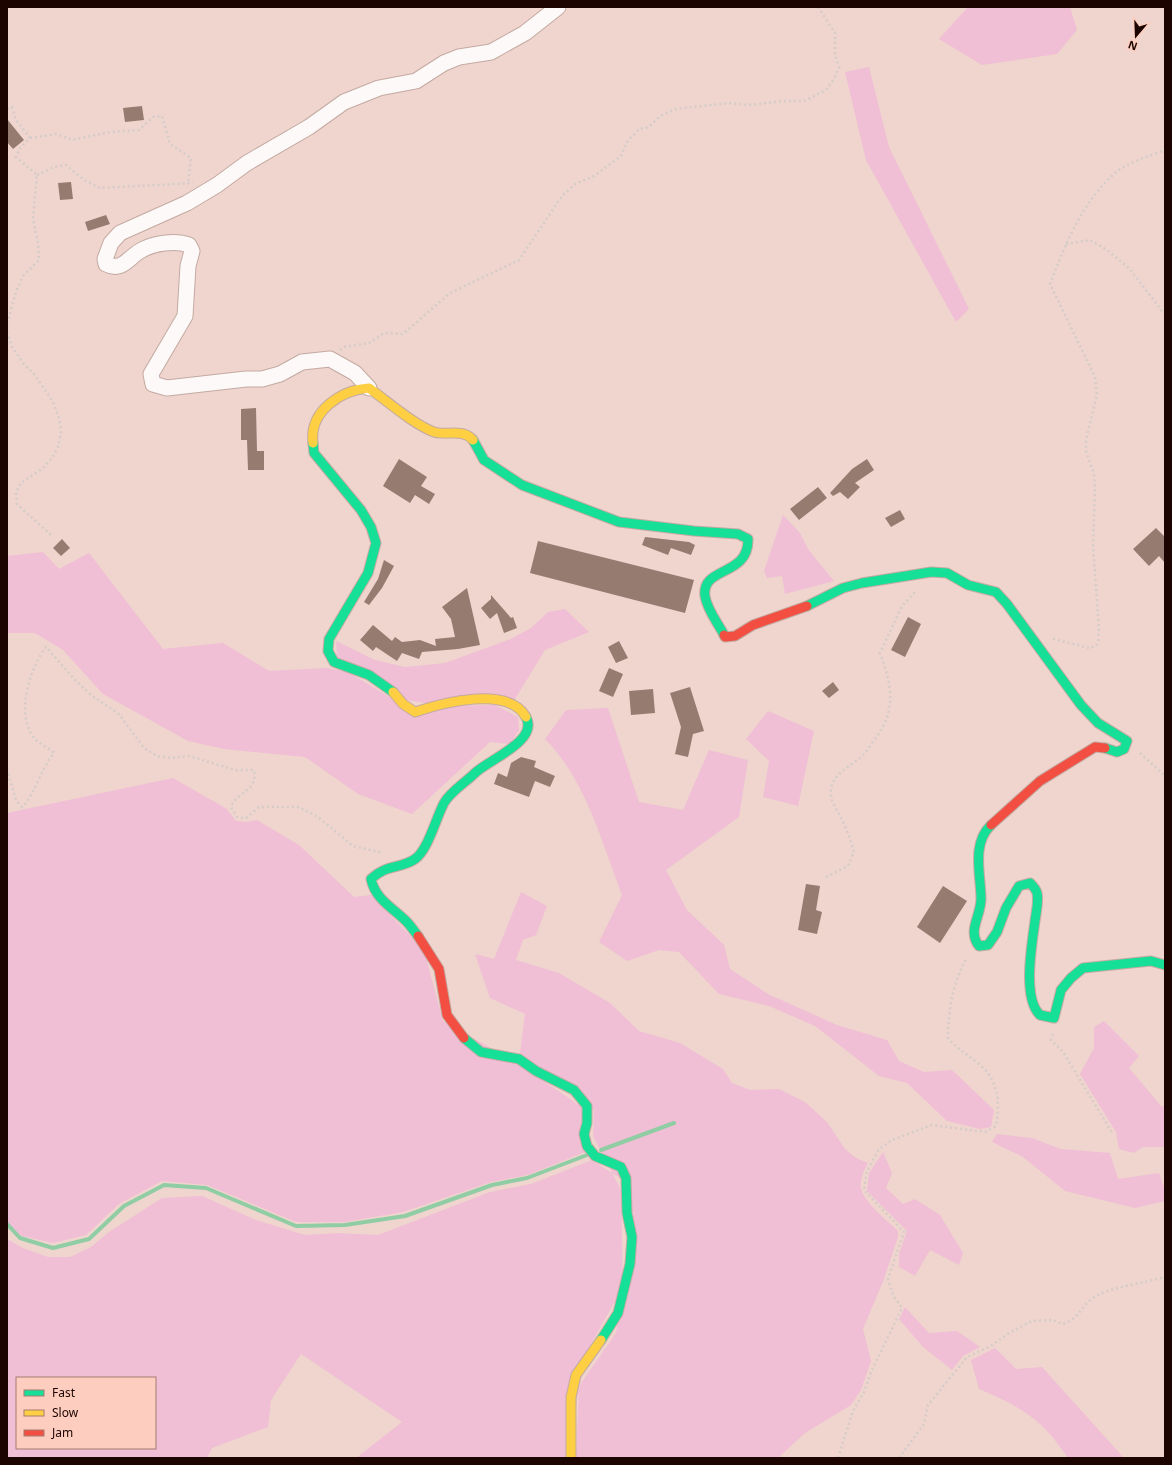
<svg xmlns="http://www.w3.org/2000/svg" width="1172" height="1465" font-family="'Noto Sans',sans-serif">
	<style>
		.green { fill: #f0bed5; fill-rule: evenodd }
		.lines { fill: none; stroke-linecap: round; stroke-linejoin: round }
		.stream { stroke: #90cda4; stroke-width: 4 }
		.building { fill: #967b71 }
		.street-casing { stroke: #c3aaa2; stroke-width: 17 }
		.fast-casing { stroke: #c3aaa2; stroke-width: 11 }
		.slow-casing { stroke: #c3aaa2; stroke-width: 11 }
		.jam-casing { stroke: #c3aaa2; stroke-width: 11 }
		.path { stroke: #d5ccca; stroke-width: 2.5; stroke-dasharray: 2 3; stroke-linecap: butt }
		.street { stroke: #fdf9f8; stroke-width: 15 }
		.fast { stroke: #16e098; stroke-width: 9 }
		.slow { stroke: #ffcf43; stroke-width: 9 }
		.jam { stroke: #f24e42; stroke-width: 9 }
	</style>
	<rect width="100%" height="100%" fill="#efd5cd"/>
	<!-- green -->
	<path class="green" d="M968,7H1070L1077,30L1057,54L982,65L939,39Z
		M869,67L889,147L969,309L956,322L866,160L845,72Z
		M783,515L800,533L808,549L834,581L785,594L782,576L767,578L764,571Z
		M43,552L59,569L89,553L163,649L223,643L269,671L327,668L348,672L391,698L447,706L495,705L518,717L519,730L510,744L490,742L412,814L358,794L305,757L224,749L188,741L103,694L63,650L35,633H7V556Z
		M565,609L589,632L545,650L515,699L413,706L337,658L336,641L375,660L405,667L445,663L511,639L531,628L548,612Z
		M608,708L639,802L683,810L709,750L748,760L739,817L666,870L687,910L724,945L730,969L768,994L837,1025L887,1040L899,1061L924,1072L952,1070L994,1110L991,1127L980,1129L947,1121L907,1083L879,1076L815,1026L769,1006L719,994L679,952L659,950L627,961L599,942L622,895C602,843 586,780 545,739L566,710Z
		M768,711L814,731L798,806L763,797L769,761L746,739Z
		M173,778L227,809L236,821L247,822L257,820L299,845L354,897L371,895L424,950L443,1021L517,1063L582,1107L585,1152L528,1175L491,1182L403,1212L345,1222H296L207,1185L162,1181L119,1204L86,1235L53,1243L18,1235L7,1223V813Z
		M521,892L547,906L536,935L523,940L516,960L559,973L610,1003L639,1031L680,1043L723,1069L732,1083L750,1090L779,1089L805,1102L827,1122L845,1149L856,1158L868,1163C864,1170 860,1179 861,1187C862,1201 888,1221 898,1231V1237L884,1279L863,1329L871,1361L861,1390L851,1405L805,1433L778,1458H576L579,1386L616,1333L633,1213L593,1136L594,1111L520,1053L525,1014L490,998L475,954L494,959Z
		M1104,1021L1139,1056L1129,1068L1162,1107L1165,1105V1147H1143L1134,1153L1119,1149L1116,1132L1080,1074L1094,1048V1027Z
		M997,1134L1032,1138L1061,1149L1110,1153L1118,1179L1159,1173L1165,1191V1201L1135,1208L1065,1191L1023,1157L992,1142Z
		M883,1152L892,1173L886,1188L903,1204L915,1199L940,1215L963,1253L959,1265L930,1250L915,1276L899,1267V1254L907,1231L867,1191L869,1173Z
		M592,1160L621,1179L623,1287L586,1353L566,1458H356L402,1422L301,1354L271,1400L268,1427L212,1448L207,1458H7V1239L23,1248L48,1257H70L91,1247L109,1232L162,1198L202,1196L256,1220L305,1235L338,1233L378,1235L490,1192L531,1184ZM17,1378H155V1448H17Z
		M905,1307L929,1333L957,1331L980,1347L963,1356L952,1370L923,1347L899,1319Z
		M995,1348L1016,1369L1042,1367L1124,1458H1068C1061,1449 1055,1439 1047,1431C1029,1411 1003,1399 979,1389L971,1360Z"/>
	<g class="lines">
		<!-- stream -->
		<path class="stream" d="M601,1150L674,1123
			M7,1224L20,1238L53,1248L89,1239L124,1206L164,1185L206,1188L296,1226L345,1225L405,1216L492,1185L527,1178L587,1155"/>
	</g>
	<!-- building -->
	<path class="building" d="M142,106L144,120L125,122L123,108Z
		M7,119L24,140L13,149L7,142Z
		M71,182L73,199L60,200L58,183Z
		M106,215L110,224L88,231L85,222Z
		M256,408L257,451H264V470H248L247,440H241V409Z
		M399,459L427,477L421,486L435,494L429,504L415,495L410,503L383,486Z
		M867,459L874,470L855,483L860,487L848,499L840,492L833,496L830,493L852,469Z
		M818,487L827,498L799,520L790,509Z
		M900,510L905,519L891,527L885,518Z
		M1156,528L1165,537V563L1159,556L1149,566L1133,549Z
		M645,537L689,542L695,545L691,555L671,548L668,555L642,545Z
		M62,539L70,548L61,556L53,548Z
		M538,541L694,580L685,613L530,573Z
		M384,560L394,566L382,588L369,605L364,602L378,579Z
		M467,588L480,645L458,649L422,652L419,659L402,653L397,661L376,647L373,651L360,640L373,625L392,641L395,637L402,642L420,640L436,646L435,639L455,637L451,619L442,607Z
		M491,595L511,618L513,617L517,628L504,633L497,613L490,619L481,608L491,599Z
		M908,617L921,624L905,657L891,650Z
		M619,641L628,658L616,663L608,647Z
		M609,668L623,674L613,697L599,691Z
		M833,682L839,690L829,698L822,691Z
		M690,687L704,731L693,734L688,757L675,754L681,727L670,693Z
		M653,689L655,713L631,715L629,691Z
		M521,757L536,761L534,767L555,776L550,787L535,781L529,797L494,784L498,773L507,777L511,763Z
		M806,884L820,886L816,910L822,912L817,934L798,930Z
		M943,886L967,901L940,943L917,927Z"/>
	<g class="lines">
		<!-- street casing -->
		<g class="street-casing">
			<path id="street" d="M369,388L355,373L330,359L302,362L280,374L262,379H246L167,388L153,384L151,374L185,316L188,266L192,251L189,245C175,240 153,243 140,251C128,258 122,272 106,264L105,259L111,243L120,233L187,203L217,185L247,163L309,127L344,102L379,88L416,81L444,63L459,57L491,52L525,33L558,7"/>
		</g>
		<!-- fast casing -->
		<g class="fast-casing">
			<path id="fast" d="M473,440L484,460L522,485L619,522L694,531L738,534L748,539C749,577 701,566 705,596C707,610 718,623 724,635
				M313,443L314,453L361,510L371,527L376,543L368,573L329,639L328,651L334,662L369,675L393,692
				M807,606L843,588L862,583L931,572L947,573L968,585L996,592L1007,604L1081,705L1098,723L1127,741L1124,749L1117,752L1105,748
				M991,825C971,844 981,875 981,899C981,916 967,931 979,946L988,945L997,932L1006,908L1019,886L1030,883C1033,886 1036,889 1037,893C1039,902 1036,912 1035,921C1032,944 1022,998 1040,1015L1054,1018L1061,990L1071,978L1083,968L1151,961L1165,965
				M418,936C414,931 411,926 406,921C393,908 375,899 371,879C386,864 401,869 415,859C428,850 436,818 444,803C450,792 466,782 475,773C488,760 539,741 526,717
				M464,1038L481,1052L519,1059L536,1071L574,1090L587,1106V1123L584,1134L587,1146L595,1156L621,1167L626,1178L627,1213L632,1237L630,1264L618,1313L601,1340"/>
		</g>
		<!-- slow casing -->
		<g class="slow-casing">
			<path id="slow" d="M313,443C309,411 341,390 369,388C387,401 413,424 434,432C447,436 463,428 473,440
				M393,692L403,704L415,712C442,703 508,685 526,717
				M571,1458V1397L576,1375L601,1340"/>
		</g>
		<!-- jam casing -->
		<g class="jam-casing">
			<path id="jam" d="M724,635L725,637L735,636L753,625L807,606
				M991,825L1040,781L1095,747L1105,748
				M418,936L439,969L447,1015L464,1038"/>
		</g>
		<!-- path -->
		<path class="path" d="M7,109L12,107L16,120L30,138L20,148L16,157L37,175L33,219L38,243L39,260L23,276L16,292L7,324
			M30,138L57,134L72,140L110,132L139,130L153,117L162,116L170,144L191,158L188,184
			M37,175L54,167L66,165L84,180L100,188L193,183
			M1066,244L1090,240L1107,250L1129,268L1165,315
			M7,332L12,347L24,364L35,375L53,402L59,418L61,432L58,447L52,458L43,468L21,483L16,492L17,504L51,535
			M340,350L344,347L369,343L384,333L403,334L450,293L519,260L562,196L575,184L594,176L621,156L627,142L639,129L649,127L660,116L676,109L729,103L751,105L782,101H804L826,90L834,79L839,67L835,55V33L818,7
			M1053,639L1089,648L1096,646L1098,643L1099,630L1093,545L1095,488L1094,474L1086,451V440L1097,395L1095,377L1050,284C1065,245 1082,202 1115,173C1126,163 1150,156 1165,150
			M1140,753L1165,776
			M7,769L16,800L22,807C35,795 40,770 54,753C48,747 39,744 34,738C15,714 30,668 46,647L75,680L91,695L119,714L144,748L157,756L171,758L189,756L235,770H254C258,792 237,791 231,807L237,817L246,818L259,807H299L318,817L353,846L383,853
			M826,877L848,866L854,852C851,841 847,830 842,820C838,810 829,801 831,789C834,771 853,766 864,754C868,750 871,744 875,739C897,710 892,686 880,653L902,606L916,591
			M1053,1034L1051,1040L1063,1052L1113,1134
			M838,1458L853,1411L864,1392L871,1372L902,1308L893,1295L888,1279L904,1232L864,1190L867,1171L879,1149L892,1140L931,1125L985,1132L996,1126C1000,1102 999,1081 979,1064C967,1054 958,1050 948,1038C948,1010 953,982 967,957
			M899,1458L924,1424L928,1405L967,1357L991,1346L1009,1333L1032,1321L1052,1320L1063,1324C1080,1318 1080,1307 1093,1298C1108,1287 1146,1283 1165,1277"/>
		<!-- street -->
		<use href="#street" class="street"/>
		<!-- fast -->
		<use href="#fast" class="fast"/>
		<!-- slow -->
		<use href="#slow" class="slow"/>
		<!-- jam -->
		<use href="#jam" class="jam"/>
	</g>
	<!-- border -->
	<rect width="1172" height="1465" fill="none" stroke="#1c0401" stroke-width="16"/>
	<!-- legend -->
	<rect x="16" y="1377" width="140" height="72" fill="#fdcebf" stroke="#a37d73"/>
	<rect x="24" y="1390" width="20" height="6" fill="#16e098" stroke="#a37d73"/>
	<text x="52" y="1397" font-size="12" fill="#1c0401">Fast</text>
	<rect x="24" y="1410" width="20" height="6" fill="#ffcf43" stroke="#a37d73"/>
	<text x="52" y="1417" font-size="12" fill="#1c0401">Slow</text>
	<rect x="24" y="1430" width="20" height="6" fill="#f24e42" stroke="#a37d73"/>
	<text x="52" y="1437" font-size="12" fill="#1c0401">Jam</text>
	<!-- north arrow -->
	<g transform="translate(1136 36) rotate(199)" stroke="#fdcebf" stroke-width="3" paint-order="stroke">
	<path d="M0-3L7 15L0 10L-7 15Z" fill="#1c0401"/>
	<text y="-6" font-size="11" font-weight="bold" text-anchor="middle" fill="#1c0401">N</text>
	</g>
</svg>
